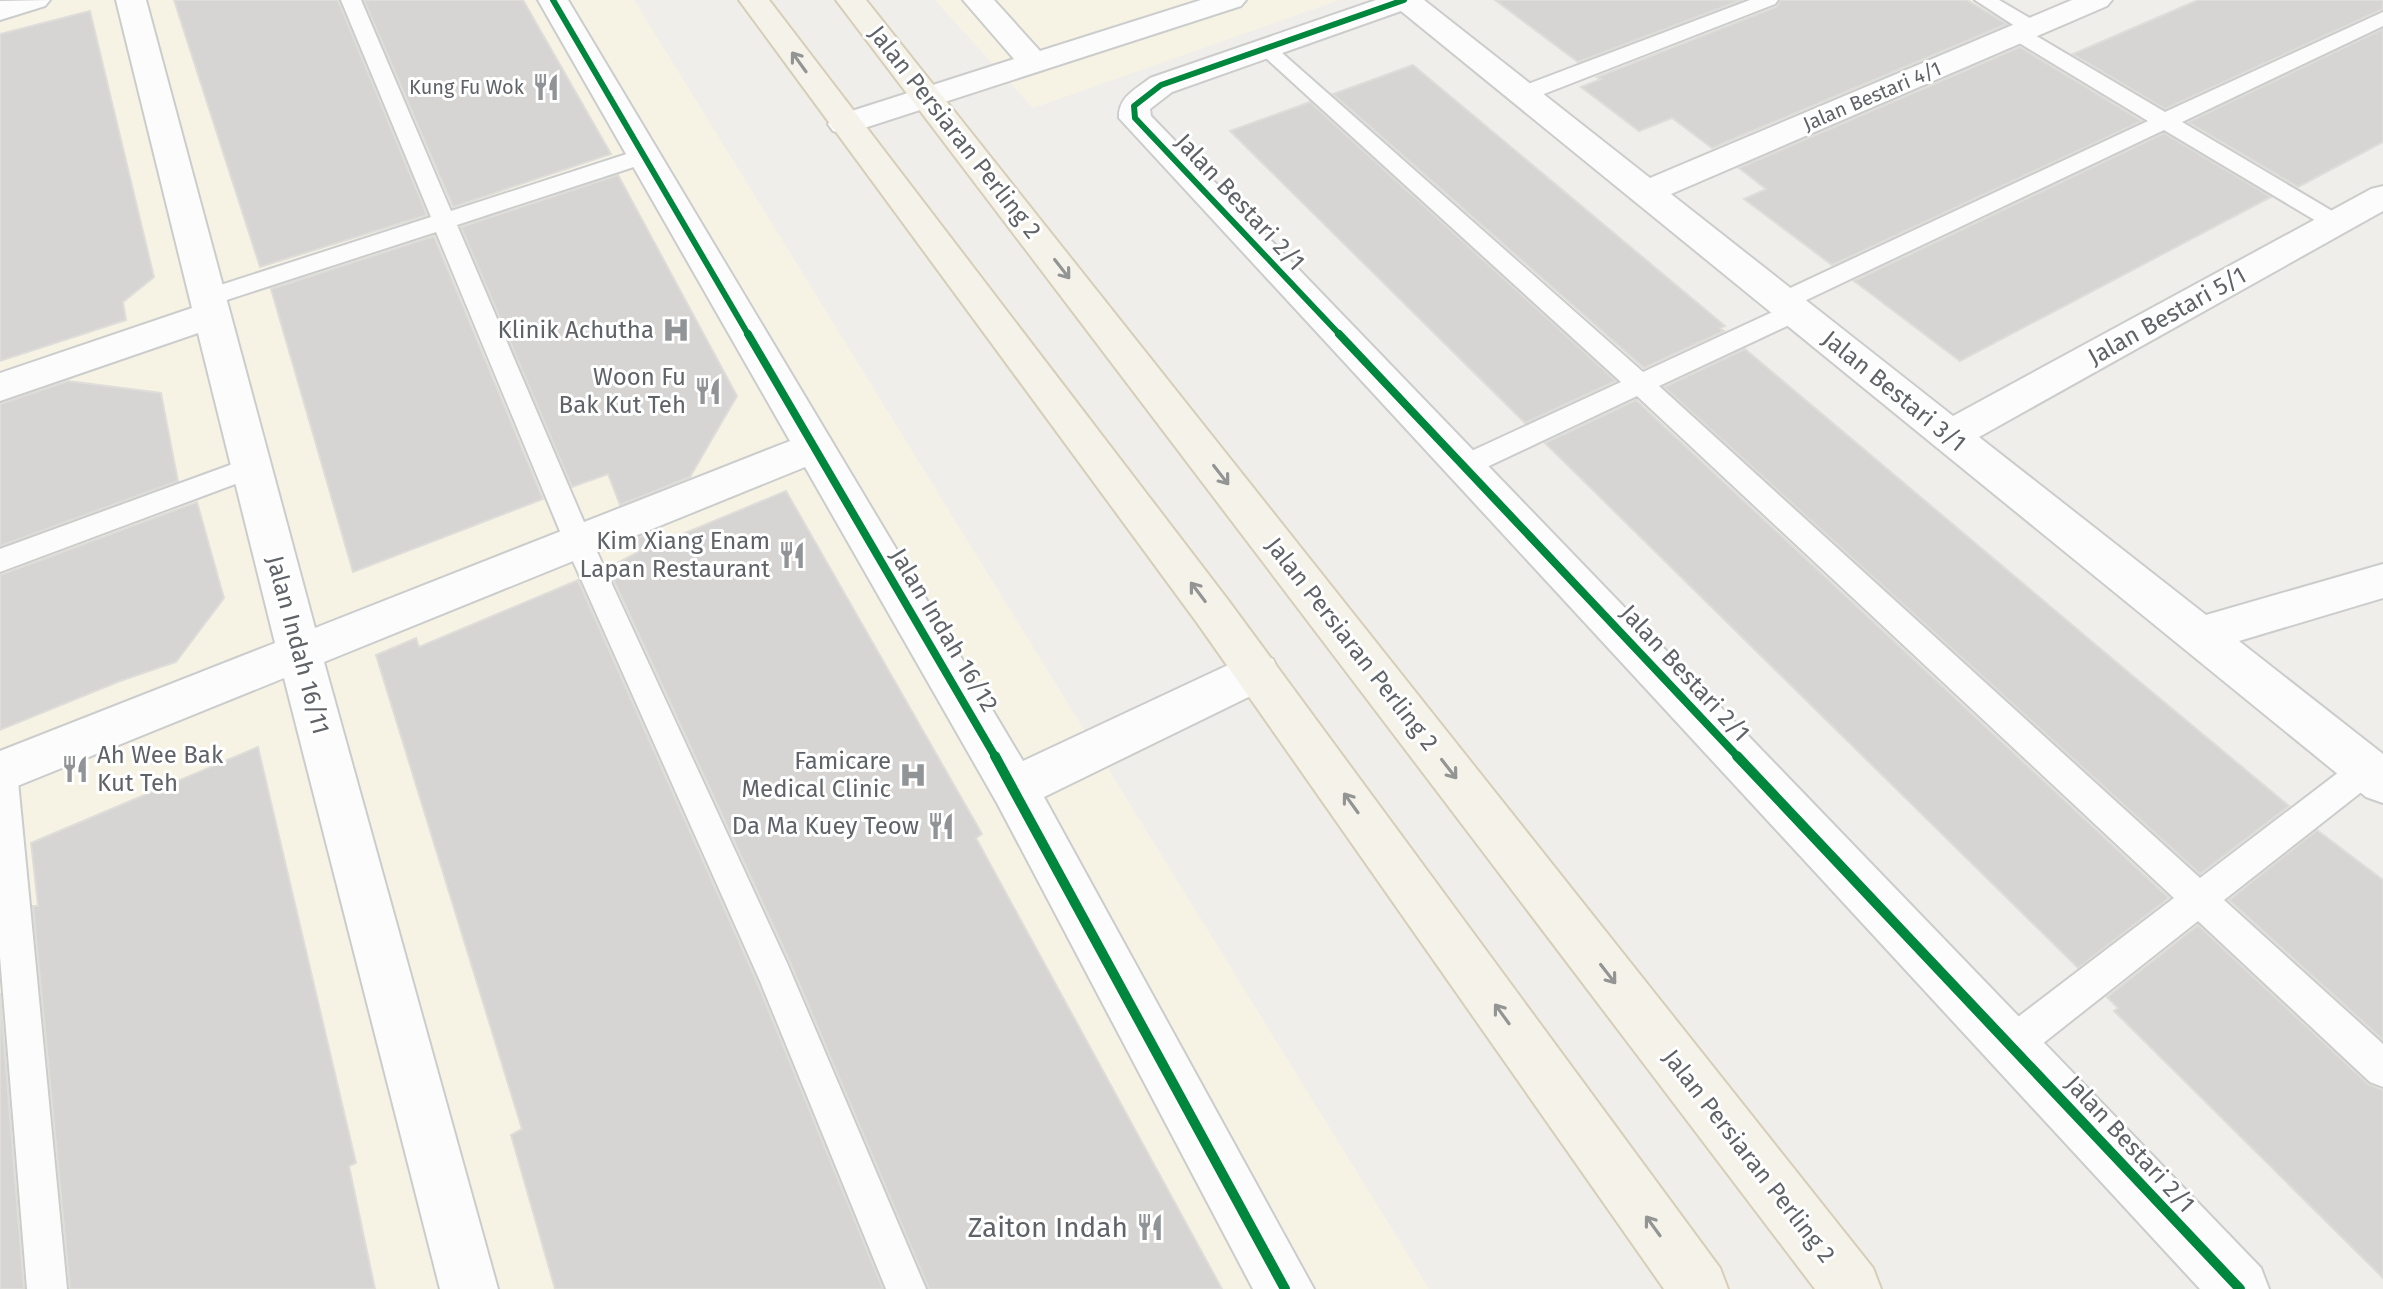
<svg xmlns="http://www.w3.org/2000/svg" width="2383" height="1289" font-family="'Fira Sans',sans-serif">
	<style>
		.commercial { fill: #f7f3e4 }
		.building { fill: #d6d5d3; stroke: #deddd9; stroke-width: 2 }
		.lines { fill: none; stroke-linecap: round; stroke-linejoin: round }
		.lane-casing { stroke: #cbcccc; stroke-width: 4 }
		.street-casing { stroke: #cbcccc; stroke-width: 4 }
		.primary-casing { stroke: #d7ceb8; stroke-width: 4 }
		.lane { fill: #fdfcfc; fill-rule: evenodd }
		.street { fill: #fdfcfc; fill-rule: evenodd }
		.primary { fill: #f4f2e9; fill-rule: evenodd }
		.cycleway-far2-casing { stroke: #fff; stroke-width: 10 }
		.cycleway-far1-casing { stroke: #fff; stroke-width: 13 }
		.cycleway-casing { stroke: #fff; stroke-width: 15 }
		.cycleway-far2 { stroke: #00873e; stroke-width: 6 }
		.cycleway-far1 { stroke: #00873e; stroke-width: 8 }
		.cycleway { stroke: #00873e; stroke-width: 10 }
		.oneway { stroke: #939595 }
		.labels { text-anchor: middle; dominant-baseline: central; stroke-width: 6; stroke-linejoin: round; paint-order: stroke }
		.far-poi-label { font-size: 20px; fill: #5f6368; stroke: #fff; text-anchor: end }
		.far-street-label { font-size: 20px; fill: #5f6368; stroke: #fff }
		.street-label { font-size: 24px; fill: #5f6368; stroke: #fff }
		.poi-label { font-size: 24px; fill: #5f6368; stroke: #fff; text-anchor: end }
		.near-poi-label { font-size: 28px; fill: #5f6368; stroke: #fff; text-anchor: end }
	</style>
	<rect width="100%" height="100%" fill="#efeeea"/>
	<!-- commercial -->
	<path class="commercial" d="M0,0H634L1429,1289H0Z
		M935,0H1339L1033,108Z"/>
	<!-- building -->
	<path class="building" d="M174,0H338L427,215L260,267Z
		M364,0H523L611,154L453,207Z
		M1495,0H1742L1578,62Z
		M1781,0H1967L2007,24L1712,148L1672,118L1639,131L1581,87L1601,79L1597,77L1776,7Z
		M2198,0H2383V9L2165,109L2073,54Z
		M90,11L154,277L123,302L126,320L0,361V34Z
		M2383,29V142L2298,187L2188,122Z
		M2020,47L2142,121L1832,265L1744,199L1766,189L1739,168Z
		M1413,65L1725,326L1720,328L1724,331L1644,368L1333,94Z
		M1310,102L1616,381L1525,423L1230,131Z
		M2164,133L2271,197L1960,361L1854,281Z
		M618,175L737,396L690,477L620,505L608,474L572,487L461,227Z
		M434,236L543,499L353,572L271,289Z
		M1745,349L2134,677L2289,806L2200,874L1664,387Z
		M68,381L161,393L178,481L0,546V404Z
		M1636,400L2169,898L2078,968L1545,443Z
		M786,491L982,834L976,838L1222,1289H929L790,962L608,568L640,551L635,539L660,529L649,548Z
		M197,502L224,598L176,662L120,681L0,730V575Z
		M578,580L757,982L883,1289H555L511,1135L522,1129L376,655L416,638L419,647Z
		M258,747L356,1163L349,1166L375,1289H70L33,906H38L31,843Z
		M2317,830L2383,880V1040L2229,900Z
		M2198,925L2368,1084L2383,1090V1278L2114,1011L2118,1008L2107,997Z
		M0,993L24,1289H0Z"/>
	<g class="lines">
		<!-- lane casing -->
		<g class="lane-casing">
			<path id="lane" d="M341,0H361L451,211L636,151L644,149L655,156L652,161L457,225L592,541L787,963L926,1289H886L760,981L564,541L436,232L208,306L199,304L196,298L199,292L431,217Z
				M1750,0H1778L1775,4L1531,99H1515L1512,94L1515,89Z
				M1975,0H1999L2040,24L2043,28L2040,32L2033,34L2165,112L2383,12V26L2182,122L2344,218L2348,223L2344,228H2328L2164,130L1798,304L1807,312L1804,318L1659,386L2200,878L2356,759L2367,755L2378,759L2383,769L2378,779L2224,900L2383,1044V1087L2370,1082L2198,921L2023,1059L2010,1064L1997,1059L1992,1046L1997,1033L2174,898L1637,396L1472,474L1462,477L1452,474L1448,467L1452,460L1621,382L1256,49L1259,45H1273L1643,372L1779,309L1770,302L1773,296L2148,121L2011,38L2008,34L2011,30L2018,28Z
				M252,457L262,460L266,467L262,474L0,572V549Z
				M0,757L12,761L17,771L67,1289H27L0,956Z"/>
		</g>
		<!-- street casing -->
		<g class="street-casing">
			<path id="street" d="M50,0L45,6L0,20V1Z
				M116,0H146L315,628L790,441L538,0H568L1023,761L1241,659L1257,653L1273,659L1279,672L1273,685L1044,797L1314,1289H1253L997,803L805,467L324,662L498,1289H440L284,678L0,793V751L275,643L198,333L0,401V373L192,308Z
				M963,0H994L1040,51L1201,0H1246L1241,6L855,131L844,134L833,131L828,124L833,117L1014,59Z
				M1376,0H1424L1650,178L2072,0H2112L2107,6L1671,194L1953,416L2371,189L2383,186V211L1979,437L2206,615L2383,564V598L2239,641L2383,754V803L2366,797L1401,11L1172,92L1150,109L1151,116L2261,1268L2269,1289H2200L1119,118C1118,97 1135,90 1150,78Z"/>
		</g>
		<!-- primary casing -->
		<g class="primary-casing">
			<path id="primary" d="M739,0H769L1228,600L1720,1268L1728,1289H1664L1198,624Z
				M836,0H866L1873,1268L1881,1289H1815Z"/>
		</g>
		<!-- lane -->
		<use href="#lane" class="lane"/>
		<!-- street -->
		<use href="#street" class="street"/>
		<!-- primary -->
		<use href="#primary" class="primary"/>
		<!-- cycleway-far2 casing -->
		<g class="cycleway-far2-casing">
			<path id="cycleway-far2" d="M553,0L749,336
				M1341,336L1135,118L1134,106L1161,85L1404,0"/>
		</g>
		<!-- cycleway-far1 casing -->
		<g class="cycleway-far1-casing">
			<path id="cycleway-far1" d="M748,334L996,758
				M1339,334L1739,758"/>
		</g>
		<!-- cycleway casing -->
		<g class="cycleway-casing">
			<path id="cycleway" d="M995,756L1285,1289
				M1737,756L2240,1289"/>
		</g>
		<!-- cycleway-far2 -->
		<use href="#cycleway-far2" class="cycleway-far2"/>
		<!-- cycleway-far1 -->
		<use href="#cycleway-far1" class="cycleway-far1"/>
		<!-- cycleway -->
		<use href="#cycleway" class="cycleway"/>
	</g>
	<!-- one-way arrows -->
	<defs><path id="oneway-shaft" d="M-6 0H5M1.5-3L5.5 0L1.5 3" fill="none" stroke-width="1.6" stroke-linecap="round" stroke-linejoin="round" transform="scale(2)"/></defs>
	<g class="oneway">
		<use href="#oneway-shaft" transform="translate(799 62) rotate(-126)"/>
		<use href="#oneway-shaft" transform="translate(1062 269) rotate(52)"/>
		<use href="#oneway-shaft" transform="translate(1221 475) rotate(52)"/>
		<use href="#oneway-shaft" transform="translate(1198 592) rotate(-127)"/>
		<use href="#oneway-shaft" transform="translate(1449 769) rotate(52)"/>
		<use href="#oneway-shaft" transform="translate(1351 803) rotate(-126)"/>
		<use href="#oneway-shaft" transform="translate(1608 974) rotate(52)"/>
		<use href="#oneway-shaft" transform="translate(1502 1014) rotate(-126)"/>
		<use href="#oneway-shaft" transform="translate(1653 1226) rotate(-126)"/>
	</g>
	<!-- icons -->
	<defs>
		<g id="restaurant-bare" transform="scale(2.16)"><path d="M-5-6h1v4h1v-4h1v4h1v-4h1v5L-1.5 .5V6h-2V.5L-5-1ZM5-6V6H3V1.5H1.5Q1.5-4 5-6Z" fill="#919496" stroke="#fff" stroke-width="2.5" paint-order="stroke"/></g>
		<g id="hospital-bare" transform="scale(2.16)"><path d="M-5-5h3v3.5h4V-5h3V5h-3V1.5h-4V5h-3Z" fill="#919496" stroke="#fff" stroke-width="2.5" paint-order="stroke"/></g>
	</defs>
	<g fill-rule="evenodd">
		<use href="#restaurant-bare" x="546" y="87"/>
		<use href="#hospital-bare" x="676" y="330"/>
		<use href="#restaurant-bare" x="708" y="391"/>
		<use href="#restaurant-bare" x="792" y="555"/>
		<use href="#restaurant-bare" x="75" y="769"/>
		<use href="#hospital-bare" x="913" y="775"/>
		<use href="#restaurant-bare" x="941" y="826"/>
		<use href="#restaurant-bare" x="1150" y="1227"/>
	</g>
	<g class="labels">
		<!-- far-poi labels -->
		<g class="far-poi-label">
			<text x="524" y="87">Kung Fu Wok</text>
		</g>
		<!-- far-street labels -->
		<g class="far-street-label">
			<text transform="translate(1872 96) rotate(-23)">Jalan Bestari 4/1</text>
		</g>
		<!-- street labels -->
		<g class="street-label">
			<text transform="translate(955 132) rotate(52)">Jalan Persiaran Perling 2</text>
			<text transform="translate(1240 202) rotate(47)">Jalan Bestari 2/1</text>
			<text transform="translate(2167 316) rotate(-29)">Jalan Bestari 5/1</text>
			<text transform="translate(1894 391) rotate(39)">Jalan Bestari 3/1</text>
			<text transform="translate(944 630) rotate(59)">Jalan Indah 16/12</text>
			<text transform="translate(1352 644) rotate(52)">Jalan Persiaran Perling 2</text>
			<text transform="translate(298 645) rotate(75)">Jalan Indah 16/11</text>
			<text transform="translate(1685 673) rotate(47)">Jalan Bestari 2/1</text>
			<text transform="translate(2130 1144) rotate(47)">Jalan Bestari 2/1</text>
			<text transform="translate(1749 1156) rotate(52)">Jalan Persiaran Perling 2</text>
		</g>
		<!-- poi labels -->
		<g class="poi-label">
			<text x="654" y="330">Klinik Achutha</text>
			<text x="686" y="377">Woon Fu<tspan x="686" dy="28">Bak Kut Teh</tspan></text>
			<text x="770" y="541">Kim Xiang Enam<tspan x="770" dy="28">Lapan Restaurant</tspan></text>
			<text x="97" y="755" text-anchor="start">Ah Wee Bak<tspan x="97" dy="28">Kut Teh</tspan></text>
			<text x="891" y="761">Famicare<tspan x="891" dy="28">Medical Clinic</tspan></text>
			<text x="919" y="826">Da Ma Kuey Teow</text>
		</g>
		<!-- near-poi labels -->
		<g class="near-poi-label">
			<text x="1128" y="1227">Zaiton Indah</text>
		</g>
	</g>
</svg>
